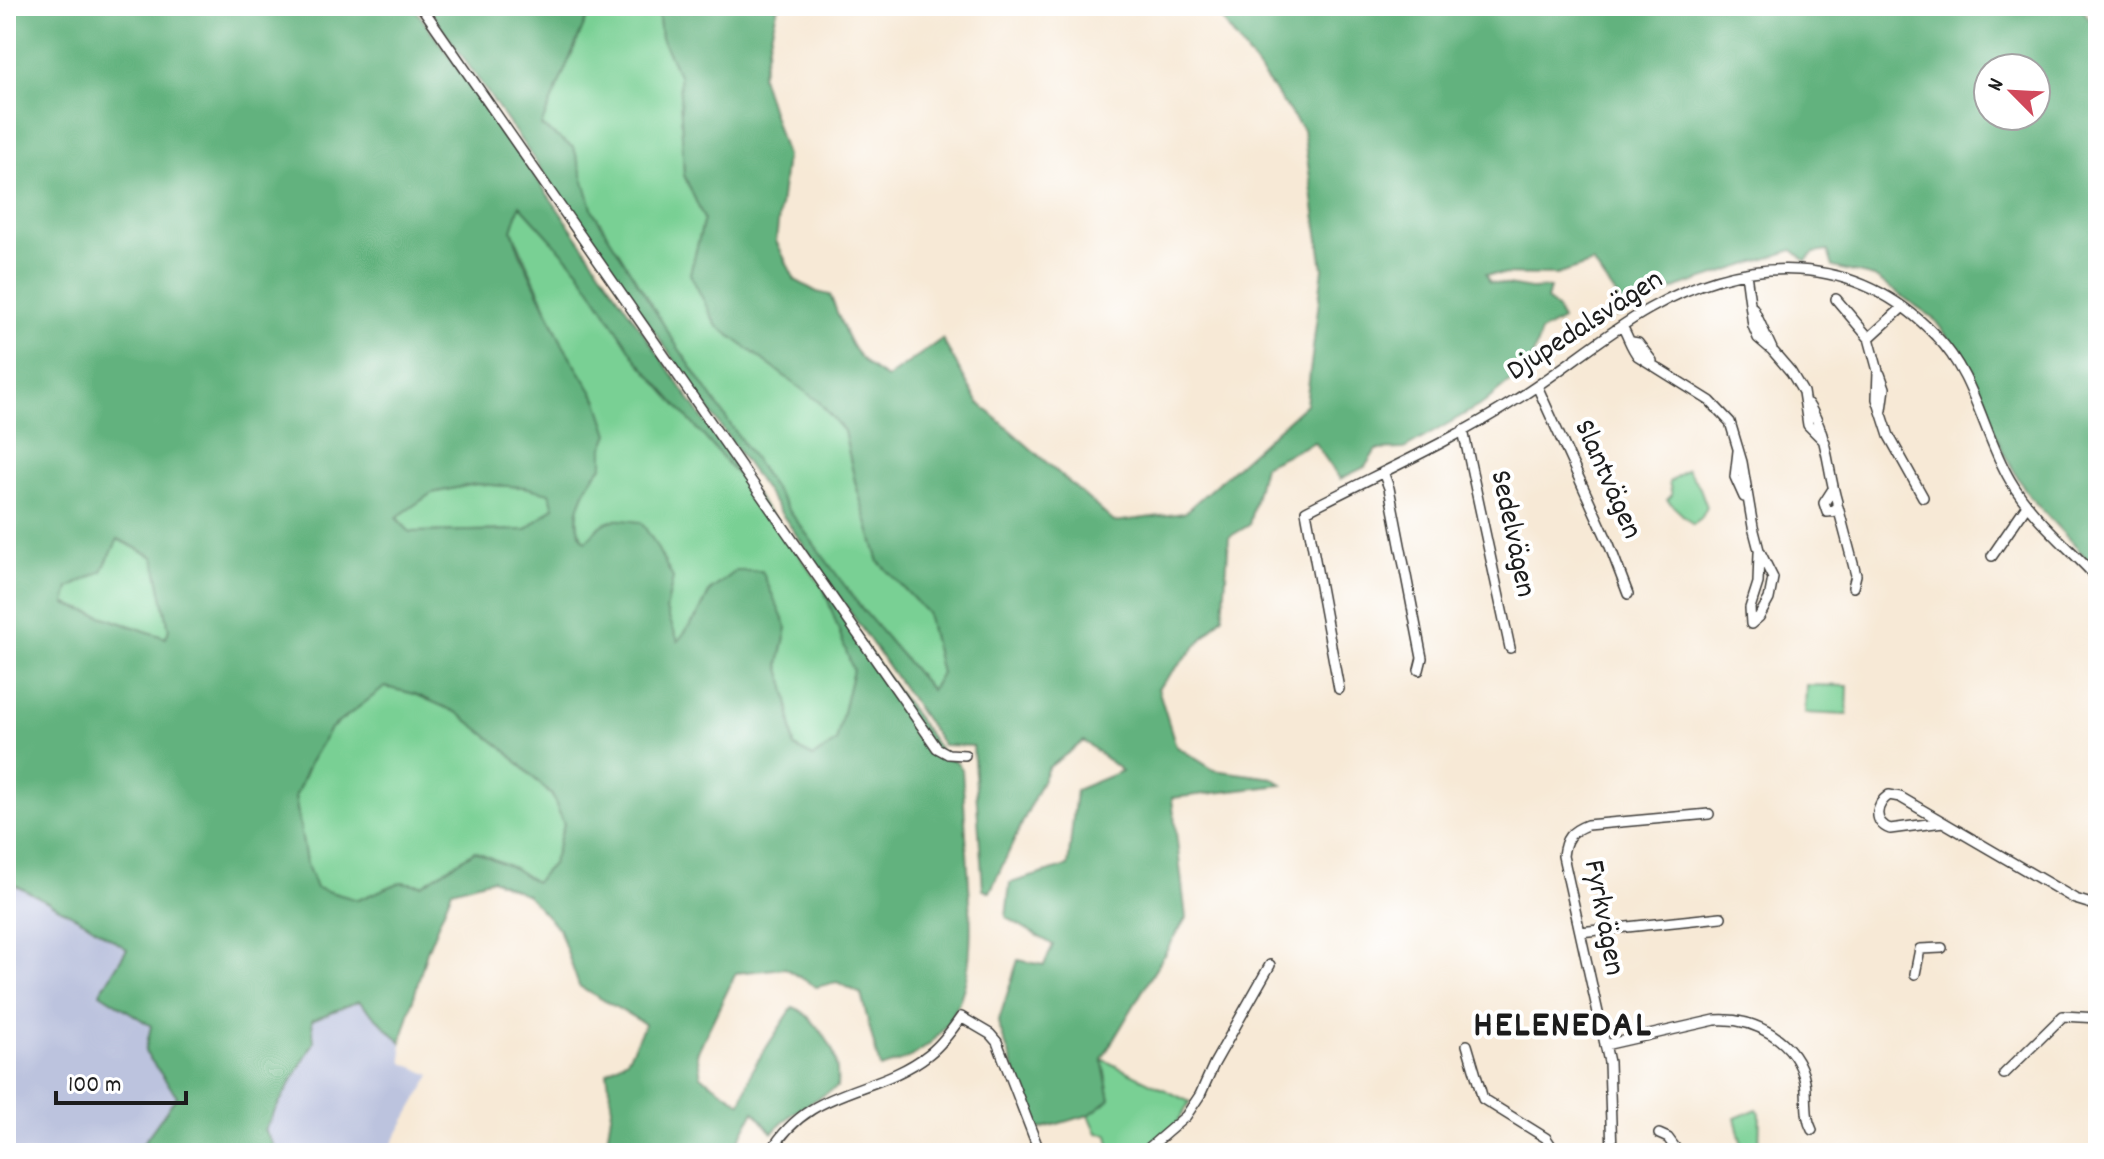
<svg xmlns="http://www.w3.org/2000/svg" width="2104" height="1159" font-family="Dekko,sans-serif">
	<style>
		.industrial { fill: #bcc3de }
		.green { fill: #79d094; stroke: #4a7658; stroke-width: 2 }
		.forest { fill: #62b27e; stroke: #3f674d; stroke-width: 2; fill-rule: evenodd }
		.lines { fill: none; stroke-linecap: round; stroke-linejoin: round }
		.minor-casing { stroke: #3d3b38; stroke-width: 12 }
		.minor { stroke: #fff; stroke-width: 9 }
		.labels { text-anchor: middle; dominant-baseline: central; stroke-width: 8; stroke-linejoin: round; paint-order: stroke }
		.street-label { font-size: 30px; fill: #1c1c1c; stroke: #fff }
		.district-label { font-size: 38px; font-weight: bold; letter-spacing: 2px; fill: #1c1c1c; stroke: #fff }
	</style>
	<rect width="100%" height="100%" fill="#fff"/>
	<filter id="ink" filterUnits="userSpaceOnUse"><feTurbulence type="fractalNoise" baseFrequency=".0125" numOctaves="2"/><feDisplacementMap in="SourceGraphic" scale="16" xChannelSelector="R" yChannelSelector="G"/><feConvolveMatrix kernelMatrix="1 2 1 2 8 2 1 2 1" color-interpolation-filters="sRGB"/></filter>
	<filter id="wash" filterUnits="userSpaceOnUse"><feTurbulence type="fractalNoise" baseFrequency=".006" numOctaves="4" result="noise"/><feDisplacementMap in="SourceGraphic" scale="32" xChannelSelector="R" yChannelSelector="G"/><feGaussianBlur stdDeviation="1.8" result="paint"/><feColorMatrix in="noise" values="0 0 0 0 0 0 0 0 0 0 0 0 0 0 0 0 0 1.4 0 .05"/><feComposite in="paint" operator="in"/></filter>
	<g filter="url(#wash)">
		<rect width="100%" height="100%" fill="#f7e9d6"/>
		<!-- industrial -->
		<path class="industrial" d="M6,880L84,921L127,949L151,1026L145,1052L177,1096L136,1153H6Z
			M359,1001L401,1042L403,1063L431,1075L390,1147L400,1153H279L264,1130L314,1042L312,1020Z"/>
		<!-- green -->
		<path class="green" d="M592,6H658L661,38L679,74L684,175L704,219L690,274L819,402L844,431L855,482L879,562L927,613L941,673L931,690L862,609L788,509L675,343L593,211L574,149L540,126Z
			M520,205L578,269L637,360L757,497L824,589L853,670L836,742L813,757L794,747L788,700L779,664L786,628L762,572L710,590L698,615L678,642L666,610L673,578L586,543C566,519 585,485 603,465L598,401L563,345L512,230Z
			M1687,469L1700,488L1707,507L1701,519L1693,525L1667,500L1672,495L1669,482Z
			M475,484L524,487L549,492L554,507L526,530L410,532L396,517L432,493Z
			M117,539L154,557L169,629L166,638L64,603L69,588L102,571Z
			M1806,685L1848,686L1847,715L1805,713Z
			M385,687L415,694L458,713L503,748L552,796L564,824L553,863L535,882L513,868L475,851L422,885L401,882L358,900L315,888L306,862L295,797L310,762L330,729Z
			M1102,1059L1190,1102L1162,1147L1155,1153H1111L1108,1134L1097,1133L1089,1115L1110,1099Z
			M1757,1109L1760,1113L1759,1153H1744L1735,1118Z"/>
		<!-- forest -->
		<path class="forest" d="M6,6H413L542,186L757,497L637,360L578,269L520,205L512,230L520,253L563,345L598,401L609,434L603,448V465C586,484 565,520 586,542C605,517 611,518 641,522L653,540L673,578L666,610L678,641L698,615L710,591L736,571H762L787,628L779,664L788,700L794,747L813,757L836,742L853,670L824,589L946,758L956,761L962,769C964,807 967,846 969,885C973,947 975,1018 914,1055C904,1061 891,1064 880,1068L861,994L837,982L816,987L785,968L736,973L697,1053L701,1076L741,1103L753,1068L793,1007C802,1010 807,1015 813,1022C832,1042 839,1059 837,1087L792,1114L772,1133L754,1111L732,1153H605L612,1108L607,1072L628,1058L645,1024L579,986L559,929L527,895L492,879L452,890L427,951L401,1042L359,1001L312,1020L314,1042L264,1130L279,1153H136L177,1096L145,1052L151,1026L100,993L127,949L84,921L6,880ZM475,484L524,487L549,493L554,507L526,530L410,532L396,518L432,493ZM118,539L154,557L169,629L166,638L65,604L69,588L102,571ZM385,687L415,694L458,713L503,748L552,795L564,824L553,863L535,882L513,868L475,851L422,885L401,882L358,900L316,888L306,862L295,797L310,762L330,729Z
			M427,6H592L541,126L574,148L593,211L675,343L788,509L862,609L931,690L941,673L927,613L879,562L855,481L844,431L819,402L716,325L690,274L704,219L684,175L679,75L661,38L658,6H778L761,76L786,156L776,241L795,280L817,292L830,295C846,332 849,358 887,378L942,339L978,402L1114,522L1184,513L1306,404L1323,268L1303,130L1212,6H2080L2098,31V571L2029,496L2004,454L1964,358L1932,317L1874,277L1833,267L1828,251L1814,253L1806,261L1793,250L1679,287L1616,318L1613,312L1622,304L1593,263L1556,275L1486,274L1490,282L1531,289L1550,288L1547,300L1557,309L1562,320L1541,332L1530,365L1484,403L1404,449L1376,450L1365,467L1340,479L1314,442L1263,466L1249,525L1229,537L1223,616L1158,688L1176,746L1214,770L1273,778L1282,785L1172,798L1186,918L1102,1059L1110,1099L1089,1115L1036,1130L998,1023L1018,960L1044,965L1053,945L1006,917L1010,883L1068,866L1076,790L1122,771L1084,741L1048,768L990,892L983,889L973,746L943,745ZM1988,68H2036V116H1988Z"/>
	</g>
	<g filter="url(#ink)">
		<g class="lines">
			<!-- minor casing -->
			<g class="minor-casing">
				<path id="minor" d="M421,6L937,748L948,754L965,755
					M2094,6L2098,12
					M1746,273L1753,326L1758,338L1772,350L1791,372L1803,392L1808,425L1825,442
					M1836,299L1869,338L1878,371L1877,399L1889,436L1923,497
					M1753,308L1772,349
					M1622,326C1628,336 1631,348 1638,356L1710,401L1730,422L1742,462L1753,527L1759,550L1773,578L1769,599L1759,617L1751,624
					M1869,338L1903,307
					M1632,342L1638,343L1652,361
					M1880,374L1885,388L1882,410
					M1537,386L1609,544L1628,594
					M1808,404C1828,434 1827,469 1837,502V511L1827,512L1824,503L1833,489
					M1463,430L1510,648
					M1738,451L1735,477L1744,497
					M1383,472L1389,488L1422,658L1419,670
					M1838,507L1856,575L1853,587
					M1992,556L2027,505
					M1751,624L1750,608L1758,583L1759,553
					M1339,689L1306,511C1375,475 1448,443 1514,401C1560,373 1601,336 1649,309C1746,254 1855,251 1936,336C1975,375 1983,434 2010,480C2032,518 2069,547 2098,579
					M1943,822L1890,829C1872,822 1876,804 1889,795L1900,797L2075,899L2098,906
					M1580,932L1721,917
					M1915,974L1920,949L1942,948
					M1467,1045L1483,1099L1546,1138L1556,1153
					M1605,1045L1715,1020C1754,1017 1797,1040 1805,1082C1808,1098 1804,1115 1812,1130
					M2004,1074L2063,1016L2098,1018
					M1659,1134L1668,1138L1679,1153
					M770,1153C809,1085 876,1096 929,1054C942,1044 952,1030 961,1017L990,1034L997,1042L1040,1153
					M1143,1153L1186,1116L1200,1095L1214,1064L1270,965
					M1612,1153L1609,1062L1563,856C1565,838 1571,831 1587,825L1709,814"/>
			</g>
			<!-- minor -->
			<use href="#minor" class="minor"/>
		</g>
	</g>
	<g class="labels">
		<!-- street labels -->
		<g class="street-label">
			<text transform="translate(1586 327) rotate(-33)">Djupedalsvägen</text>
			<text transform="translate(1606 480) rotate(66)">Slantvägen</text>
			<text transform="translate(1511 534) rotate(78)">Sedelvägen</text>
			<text transform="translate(1602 918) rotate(79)">Fyrkvägen</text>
		</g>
		<!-- district labels -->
		<g class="district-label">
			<text x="1563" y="1027">HELENEDAL</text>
		</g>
	</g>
	<!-- margin -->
	<rect width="2104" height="1159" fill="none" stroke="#fff" stroke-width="32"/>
	<!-- north arrow -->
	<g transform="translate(2012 92) rotate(294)"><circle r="38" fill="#ffffff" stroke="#a4a4a4" stroke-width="2"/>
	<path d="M0-6L14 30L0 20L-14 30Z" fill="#d1495b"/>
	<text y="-12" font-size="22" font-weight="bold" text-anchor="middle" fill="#1c1c1c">N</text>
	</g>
	<!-- scale -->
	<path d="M56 1091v12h130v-12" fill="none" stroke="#1c1c1c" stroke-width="4"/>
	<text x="68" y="1091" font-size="24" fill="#1c1c1c" stroke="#ffffff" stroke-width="6" paint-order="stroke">100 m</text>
</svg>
